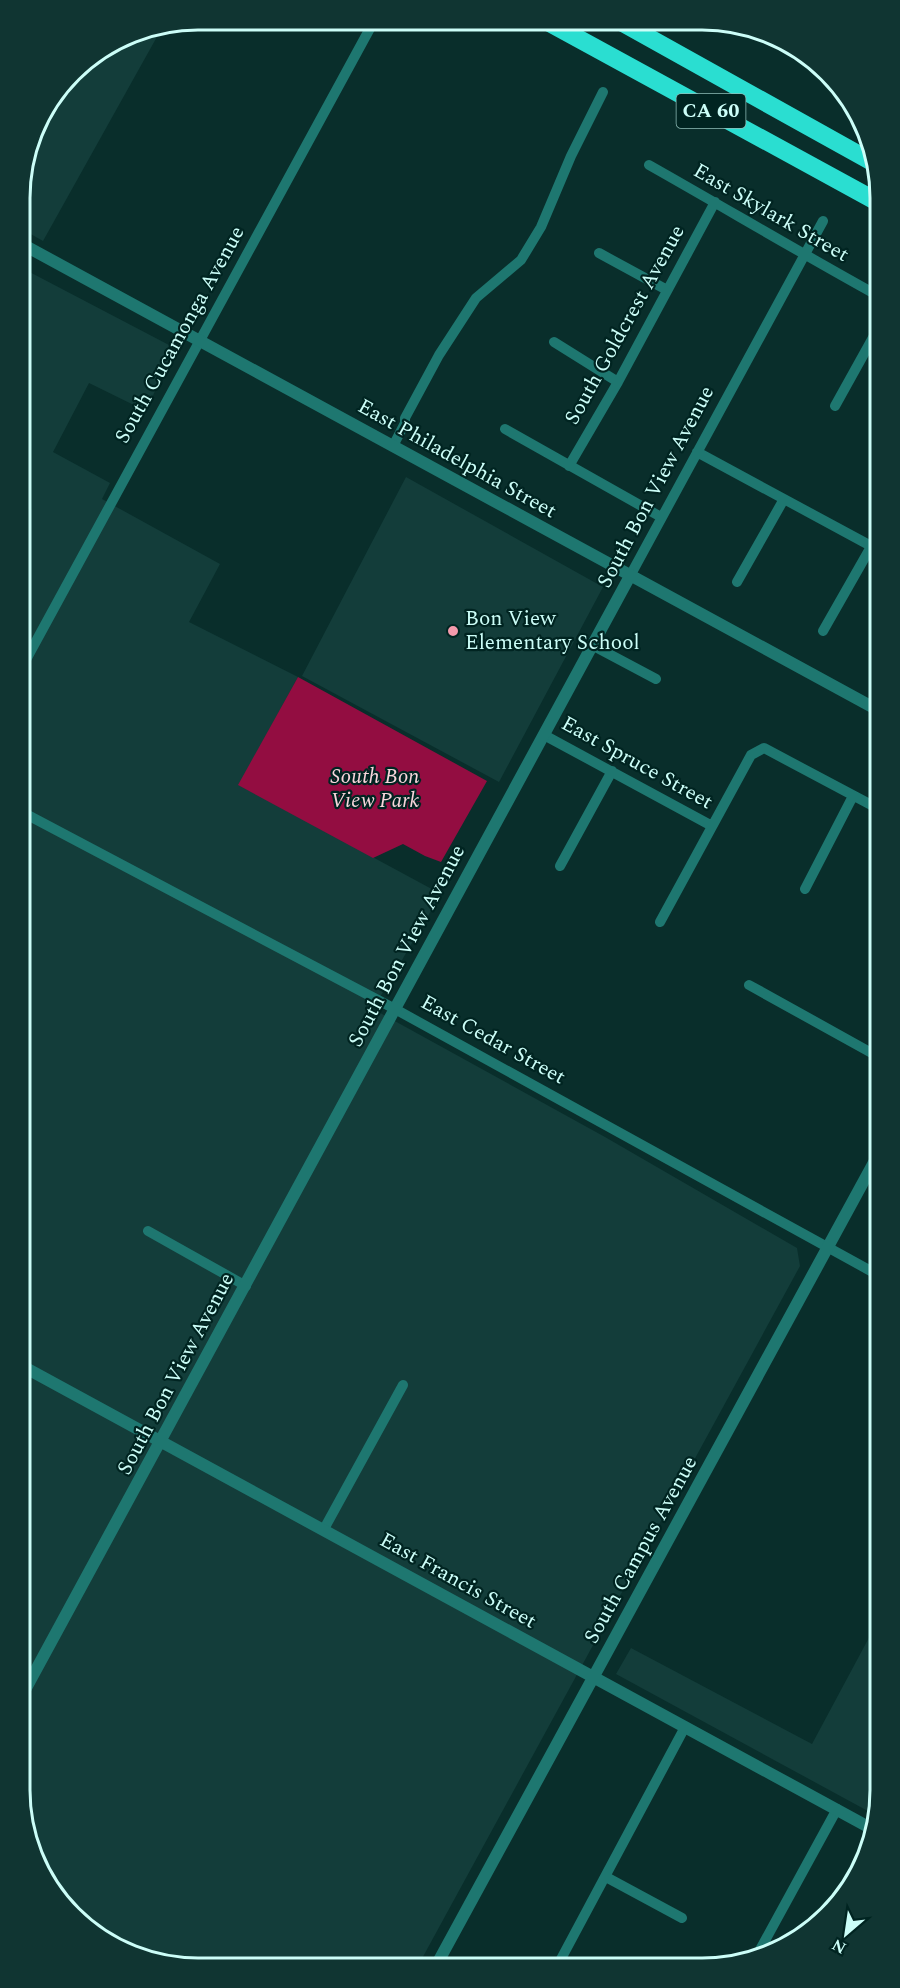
<svg xmlns="http://www.w3.org/2000/svg" width="900" height="1988" font-family="Spectral,serif">
	<style>
		.built { fill: #133d3a }
		.green { fill: #930d41 }
		.lines { fill: none; stroke-linecap: round; stroke-linejoin: round }
		.minor { stroke: #1e7770; stroke-width: 10 }
		.tertiary { stroke: #1e7770; stroke-width: 12 }
		.motorway { stroke: #2aded1; stroke-width: 18 }
		.poi-dot { fill: #f39aac; stroke: #002421; stroke-width: 2 }
		.labels { text-anchor: middle; dominant-baseline: central; stroke-width: 4.5; stroke-linejoin: round; paint-order: stroke }
		.shield { fill: #002421; stroke: #8fbdb8; stroke-width: 1.5 }
		.shield-label { font-size: 20px; font-weight: bold; fill: #ccfef8 }
		.street-label { font-size: 21px; fill: #ccfef8; stroke: #002421 }
		.poi-label { font-size: 21px; fill: #ccfef8; stroke: #002421; text-anchor: start }
		.park-label { font-size: 21px; font-style: italic; fill: #f9d6dc; stroke: #002421 }
		.rim { fill: none; stroke: #ccfef8; stroke-width: 3 }
	</style>
	<rect width="100%" height="100%" fill="#092e2b"/>
	<!-- built -->
	<path class="built" d="M163,26L43,241L20,228V186L38,119L80,64L130,33Z
		M20,267L169,345V360L146,411L89,383L53,452L110,483L102,499L220,564L189,622L298,677L239,785L441,894L373,1009L605,1137L797,1248L800,1266L419,1964L164,1965L80,1924L49,1889L26,1837Z
		M406,477L603,587L499,782L302,676Z
		M879,1619L880,1802L877,1816L616,1674L631,1648L812,1744Z"/>
	<!-- green -->
	<path class="green" d="M298,677L487,781L441,862L425,856L403,844L373,858L238,785Z"/>
	<g class="lines">
		<!-- minor -->
		<path class="minor" d="M649,165C725,208 799,252 875,294
			M599,253L667,290
			M554,342L618,382
			M835,406L875,334
			M505,429L661,517
			M393,446L405,423V418L439,355L476,298L521,260L541,227L571,156L603,92
			M697,452L871,546
			M569,466L618,382L715,202
			M630,576L823,221
			M737,582L784,499
			M823,631L876,538
			M592,645L656,679
			M22,667L374,21
			M544,735L712,826
			M22,812L395,1009L878,1275
			M560,866L612,771
			M805,889L853,796
			M660,922L751,755L764,748L877,808
			M749,985L877,1056
			M148,1231L246,1286
			M324,1529L403,1385
			M606,1877L682,1918
			M561,1959L685,1727
			M755,1959L837,1809"/>
		<!-- tertiary -->
		<path class="tertiary" d="M20,243L876,709
			M24,1367L874,1830
			M25,1690L630,576
			M437,1964L878,1155"/>
		<!-- motorway -->
		<path class="motorway" d="M548,22L874,200
			M621,22L874,163"/>
	</g>
	<!-- markers -->
	<circle class="poi-dot" cx="453" cy="631" r="6"/>
	<g class="labels">
		<!-- shield labels -->
		<rect class="shield" x="676.5" y="94" width="69" height="34" rx="4.5"/>
		<g class="shield-label">
			<text x="711" y="111">CA 60</text>
		</g>
		<!-- street labels -->
		<g class="street-label">
			<text transform="translate(771 213) rotate(30)">East Skylark Street</text>
			<text transform="translate(625 325) rotate(-61)">South Goldcrest Avenue</text>
			<text transform="translate(180 335) rotate(-61)">South Cucamonga Avenue</text>
			<text transform="translate(457 459) rotate(29)">East Philadelphia Street</text>
			<text transform="translate(656 487) rotate(-62)">South Bon View Avenue</text>
			<text transform="translate(637 763) rotate(29)">East Spruce Street</text>
			<text transform="translate(407 946) rotate(-62)">South Bon View Avenue</text>
			<text transform="translate(493 1040) rotate(29)">East Cedar Street</text>
			<text transform="translate(176 1374) rotate(-62)">South Bon View Avenue</text>
			<text transform="translate(641 1550) rotate(-61)">South Campus Avenue</text>
			<text transform="translate(458 1581) rotate(29)">East Francis Street</text>
		</g>
		<!-- poi labels -->
		<g class="poi-label">
			<text x="465" y="619">Bon View<tspan x="465" dy="24">Elementary School</tspan></text>
		</g>
		<!-- park labels -->
		<g class="park-label">
			<text x="375" y="777">South Bon<tspan x="375" dy="24">View Park</tspan></text>
		</g>
	</g>
	<!-- crop -->
	<path d="M0 0H900V1988H0ZM198 30H702A168 168 0 0 1 870 198V1790A168 168 0 0 1 702 1958H198A168 168 0 0 1 30 1790V198A168 168 0 0 1 198 30Z" fill="#103532" fill-rule="evenodd"/>
	<path class="rim" d="M198 30H702A168 168 0 0 1 870 198V1790A168 168 0 0 1 702 1958H198A168 168 0 0 1 30 1790V198A168 168 0 0 1 198 30Z"/>
	<!-- north arrow -->
	<g transform="translate(846 1934) rotate(209)" stroke="#002421" stroke-width="4.5" paint-order="stroke">
	<path d="M0-4.5L10 22L0 15L-10 22Z" fill="#ccfef8"/>
	<text y="-9" font-size="16" font-weight="bold" text-anchor="middle" fill="#ccfef8">N</text>
	</g>
</svg>
